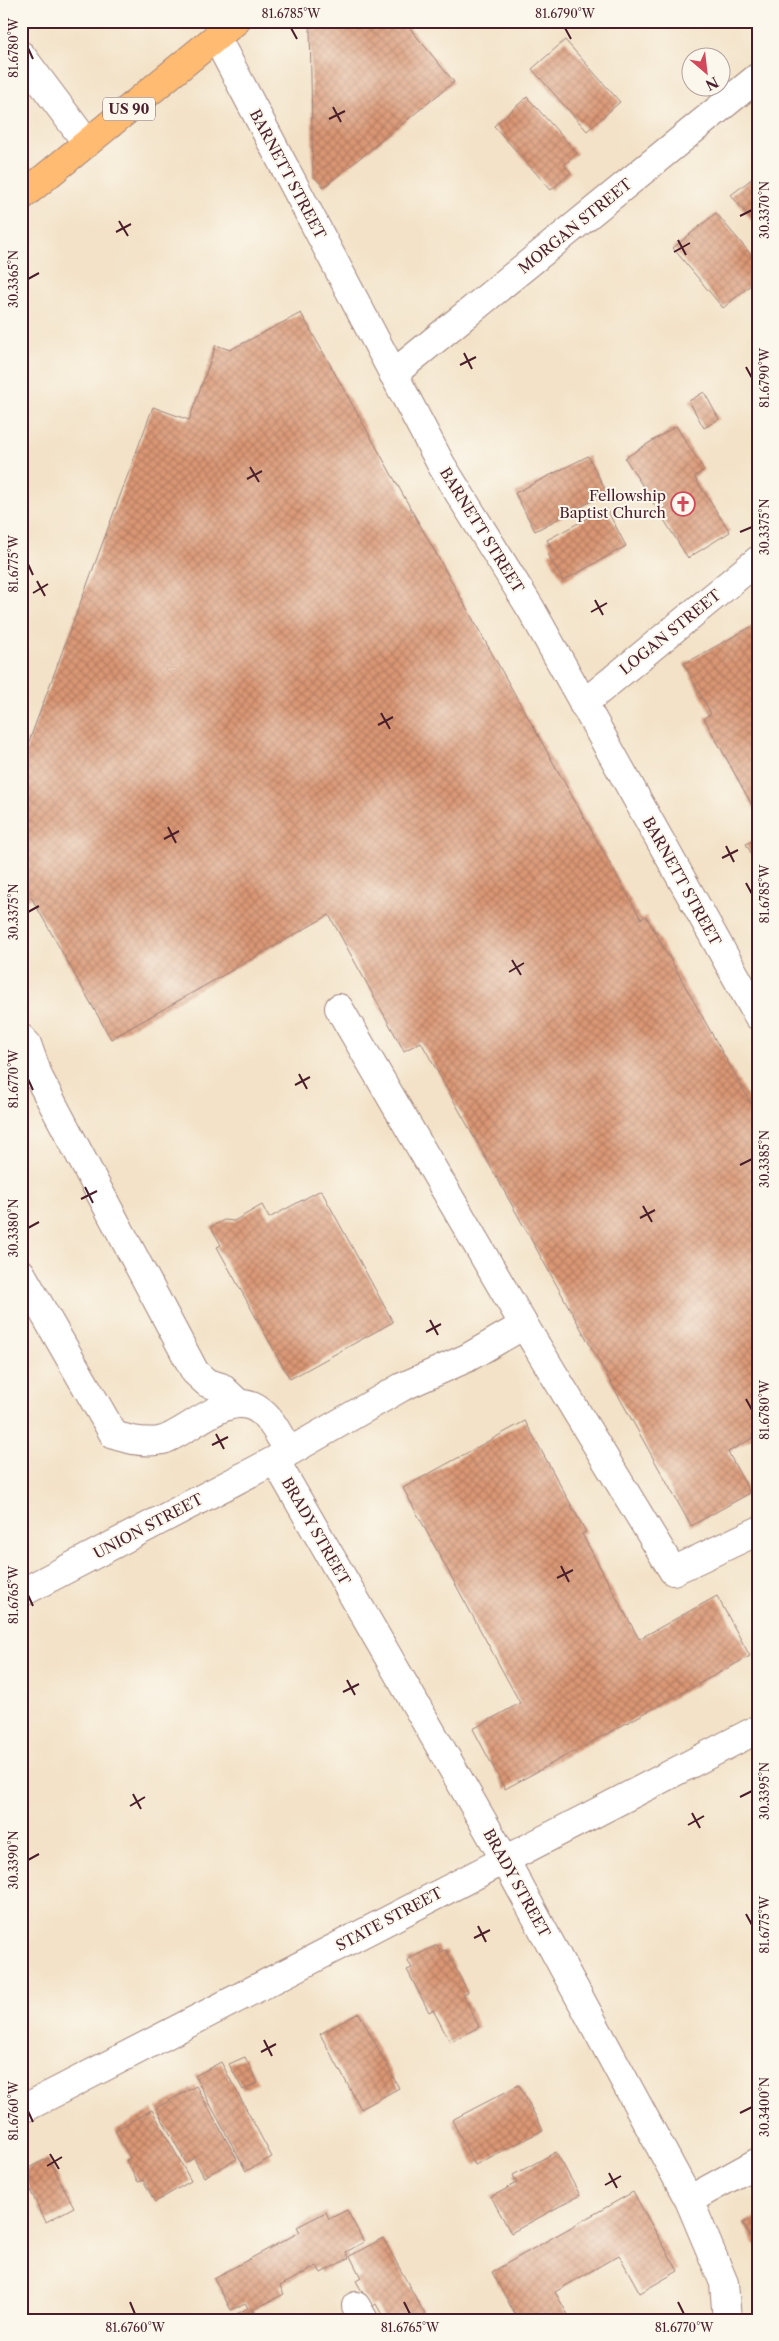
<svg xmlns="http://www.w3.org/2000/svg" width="779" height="2341" font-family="'Libre Caslon Text',serif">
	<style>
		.building { fill: url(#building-cross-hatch) }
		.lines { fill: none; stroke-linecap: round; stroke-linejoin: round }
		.minor-casing { stroke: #9e8079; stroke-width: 30 }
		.major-casing { stroke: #9e8079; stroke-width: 30 }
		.minor { stroke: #fff; stroke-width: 28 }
		.major { stroke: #ffbb71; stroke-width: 28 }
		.ticks { fill: none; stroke: #4a1f2b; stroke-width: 2 }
		.labels { text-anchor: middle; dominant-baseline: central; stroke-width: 4; stroke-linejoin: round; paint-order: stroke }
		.shield { fill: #fbf7ec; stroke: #7f6065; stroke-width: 1 }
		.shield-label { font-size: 14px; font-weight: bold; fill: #4a1f2b }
		.street-label { font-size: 15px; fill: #4a1f2b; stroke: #fbf7ec }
		.poi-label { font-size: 15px; fill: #4a1f2b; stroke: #fbf7ec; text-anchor: end }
		.neatline { fill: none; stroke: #4a1f2b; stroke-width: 2 }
		.ticks-label { font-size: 12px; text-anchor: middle; fill: #4a1f2b }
	</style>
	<defs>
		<pattern id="building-cross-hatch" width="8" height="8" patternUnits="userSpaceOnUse" patternTransform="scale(1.25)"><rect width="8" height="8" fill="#da9775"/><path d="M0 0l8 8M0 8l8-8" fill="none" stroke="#b37b60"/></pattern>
	</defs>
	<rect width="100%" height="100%" fill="#fbf7ec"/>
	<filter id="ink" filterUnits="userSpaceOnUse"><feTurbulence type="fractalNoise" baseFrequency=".02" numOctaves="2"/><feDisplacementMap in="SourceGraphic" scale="10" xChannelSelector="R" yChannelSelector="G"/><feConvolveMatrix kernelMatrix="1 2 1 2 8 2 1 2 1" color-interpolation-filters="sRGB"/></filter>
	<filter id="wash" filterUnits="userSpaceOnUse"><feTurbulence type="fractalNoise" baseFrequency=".0096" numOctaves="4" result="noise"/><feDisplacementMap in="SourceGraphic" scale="20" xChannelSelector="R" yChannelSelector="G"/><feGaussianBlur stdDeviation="1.12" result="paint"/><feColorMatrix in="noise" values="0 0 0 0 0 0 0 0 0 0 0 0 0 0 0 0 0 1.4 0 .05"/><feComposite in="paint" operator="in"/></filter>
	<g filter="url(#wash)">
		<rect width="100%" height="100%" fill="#f3e2c7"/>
		<g id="blocks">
			<!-- building -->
			<path class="building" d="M317,21H404L454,82L324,187L313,176L310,27Z
				M565,40L620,102L587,131L532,69Z
				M527,97L577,153L564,165L571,172L551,190L494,126Z
				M758,174V224L756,226L731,195Z
				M716,213L758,263V279L723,308L673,248Z
				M301,313L641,919L646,916L758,1116V1435L728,1452L750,1493L691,1526L421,1042L404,1051L329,915L111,1039L31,897L21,903V763L153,407L189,420L216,345L230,350Z
				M704,392L719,419L704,428L689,401Z
				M676,426L704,470L694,477L730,532L688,558L625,458Z
				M588,456L607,493L535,531L515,493Z
				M606,508L626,546L563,581L548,554L553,551L547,540Z
				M758,623V816L704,718L711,714L684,664Z
				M758,831V856L754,858L746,844L754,840L752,834Z
				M321,1190L393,1322L290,1379L217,1247L221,1245L211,1227L224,1220L234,1221L262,1205L269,1218Z
				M525,1421L586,1532L582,1534L639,1639L717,1596L750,1656L505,1789L473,1729L520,1703L403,1488Z
				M437,1945L441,1952L446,1950L468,1992L463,1994L479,2027L450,2042L433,2010L429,2012L407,1970L412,1968L407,1960Z
				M359,2013L399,2088L361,2109L320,2034Z
				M245,2057L258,2083L243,2090L229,2064Z
				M221,2062L272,2157L246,2171L195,2076Z
				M519,2085L543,2130L475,2165L452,2120Z
				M196,2086L237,2159L204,2177L194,2158L186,2163L156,2108Z
				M152,2110L191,2181L155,2202L143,2180L138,2182L126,2160L130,2158L115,2130Z
				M556,2152L580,2195L511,2233L491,2197L517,2183L513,2175Z
				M48,2158L74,2207L46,2222L21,2172Z
				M633,2192L678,2271L640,2293L619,2255L555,2292L571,2320H518L492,2272Z
				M347,2210L364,2242L346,2252L349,2258L321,2273L317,2266L280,2286L284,2294L253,2310L258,2320H225L248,2308L245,2303L231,2310L214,2278L300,2232L297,2227L326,2212L329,2219Z
				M758,2216V2251L743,2223Z
				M383,2238L428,2320H385L376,2304L371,2307L356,2281L361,2278L350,2256Z"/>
		</g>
	</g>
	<g filter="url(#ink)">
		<use href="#blocks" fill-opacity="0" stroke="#9e8079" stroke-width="1"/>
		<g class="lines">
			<!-- minor casing -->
			<g class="minor-casing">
				<path id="minor" d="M216,37L442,466L531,609L758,1016
					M21,55L87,143
					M393,374L758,77
					M583,704L758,560
					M339,1008L524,1325
					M21,1038L27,1044L39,1078L195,1372L207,1383L221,1387L239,1404
					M21,1273L114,1435C129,1440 147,1444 163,1440C191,1431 231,1387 260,1411C273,1420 280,1438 289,1452
					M275,1460L504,1858L689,2200L724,2283L727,2320
					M21,1593L275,1460L402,1387L467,1358L524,1325L673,1571L758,1531
					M21,2110L758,1729
					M689,2200L758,2162
					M356,2306L364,2320"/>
			</g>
			<!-- major casing -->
			<g class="major-casing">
				<path id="major" d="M21,197L236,21"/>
			</g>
			<!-- minor -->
			<use href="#minor" class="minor"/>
			<!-- major -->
			<use href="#major" class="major"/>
		</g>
	</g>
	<!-- ticks -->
	<path class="ticks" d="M291,28L297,39M565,28L571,39M28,48L33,59M333,107L341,122M329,119L345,111M740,216L752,210M119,221L128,236M116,232L131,224M678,240L686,255M674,252L690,243M28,279L39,273M464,353L472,369M460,365L476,357M746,367L752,378M250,467L259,482M247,479L262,471M740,532L752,527M28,564L33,575M37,581L45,596M33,593L48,584M595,600L603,615M591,612L607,603M381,713L390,729M378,725L393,717M168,827L176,843M164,839L179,831M726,846L734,862M722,858L738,850M746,883L752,894M28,912L39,906M512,960L521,975M509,972L524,963M299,1074L307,1089M28,1079L33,1090M295,1085L310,1077M740,1165L752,1159M85,1187L93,1203M81,1199L97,1191M643,1206L652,1222M640,1218L655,1210M28,1228L39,1222M430,1320L438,1335M426,1332L441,1324M746,1399L752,1410M216,1434L224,1449M212,1445L228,1437M561,1566L569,1582M557,1578L573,1570M28,1595L33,1606M347,1680L355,1695M343,1692L359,1684M133,1794L141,1809M740,1797L752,1791M130,1806L145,1797M692,1813L700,1828M688,1825L704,1816M28,1860L39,1854M746,1914L752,1925M478,1926L486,1942M474,1938L490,1930M264,2040L272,2056M261,2052L276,2044M28,2111L33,2122M740,2113L752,2107M50,2154L59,2169M47,2166L62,2157M609,2173L617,2188M605,2185L621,2176M130,2302L135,2314M404,2302L410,2314M678,2302L684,2314"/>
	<!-- icons -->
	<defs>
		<g id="church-ring" transform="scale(1.25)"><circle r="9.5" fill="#fbf7ec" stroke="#d1495b" stroke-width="1.5"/><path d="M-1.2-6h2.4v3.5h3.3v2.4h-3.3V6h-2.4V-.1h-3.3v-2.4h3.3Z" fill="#d1495b"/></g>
	</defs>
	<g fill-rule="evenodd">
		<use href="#church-ring" x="683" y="504"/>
	</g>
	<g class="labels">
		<!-- shield labels -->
		<rect class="shield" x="103" y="97.5" width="52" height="23" rx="4"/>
		<g class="shield-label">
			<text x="129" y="109">US 90</text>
		</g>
		<!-- street labels -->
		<g class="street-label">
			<text transform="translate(288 174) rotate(62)">BARNETT STREET</text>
			<text transform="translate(575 226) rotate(-39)">MORGAN STREET</text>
			<text transform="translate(482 530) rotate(58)">BARNETT STREET</text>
			<text transform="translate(670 632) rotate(-39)">LOGAN STREET</text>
			<text transform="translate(682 881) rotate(61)">BARNETT STREET</text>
			<text transform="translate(148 1526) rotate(-28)">UNION STREET</text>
			<text transform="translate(316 1531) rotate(60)">BRADY STREET</text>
			<text transform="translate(517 1883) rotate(61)">BRADY STREET</text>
			<text transform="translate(389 1919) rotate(-28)">STATE STREET</text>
		</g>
		<!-- poi labels -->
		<g class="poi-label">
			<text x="666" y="495">Fellowship<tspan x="666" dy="17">Baptist Church</tspan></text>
		</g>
	</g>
	<!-- margin -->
	<rect width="779" height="2341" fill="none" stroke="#fbf7ec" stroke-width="55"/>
	<!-- north arrow -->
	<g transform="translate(706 72) rotate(152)"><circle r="24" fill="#fbf7ec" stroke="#b4a19f"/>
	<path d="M0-4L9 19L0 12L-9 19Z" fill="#d1495b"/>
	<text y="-8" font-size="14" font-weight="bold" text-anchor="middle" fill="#4a1f2b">N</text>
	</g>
	<rect x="28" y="28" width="724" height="2286" class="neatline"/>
	<g class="ticks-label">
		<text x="291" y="18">81.6785°W</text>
		<text x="565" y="18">81.6790°W</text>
		<text transform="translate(14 48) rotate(-90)" y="4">81.6780°W</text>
		<text transform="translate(765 210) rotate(-90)" y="4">30.3370°N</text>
		<text transform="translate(14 279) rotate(-90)" y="4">30.3365°N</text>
		<text transform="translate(765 378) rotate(-90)" y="4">81.6790°W</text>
		<text transform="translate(765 527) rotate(-90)" y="4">30.3375°N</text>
		<text transform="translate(14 564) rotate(-90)" y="4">81.6775°W</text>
		<text transform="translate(765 894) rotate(-90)" y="4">81.6785°W</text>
		<text transform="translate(14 912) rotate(-90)" y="4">30.3375°N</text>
		<text transform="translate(14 1079) rotate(-90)" y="4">81.6770°W</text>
		<text transform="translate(765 1159) rotate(-90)" y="4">30.3385°N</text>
		<text transform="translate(14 1228) rotate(-90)" y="4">30.3380°N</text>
		<text transform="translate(765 1410) rotate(-90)" y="4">81.6780°W</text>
		<text transform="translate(14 1595) rotate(-90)" y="4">81.6765°W</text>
		<text transform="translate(765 1791) rotate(-90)" y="4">30.3395°N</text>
		<text transform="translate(14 1860) rotate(-90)" y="4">30.3390°N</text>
		<text transform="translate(765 1925) rotate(-90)" y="4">81.6775°W</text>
		<text transform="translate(765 2107) rotate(-90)" y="4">30.3400°N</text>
		<text transform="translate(14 2111) rotate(-90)" y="4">81.6760°W</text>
		<text x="135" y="2332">81.6760°W</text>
		<text x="410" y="2332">81.6765°W</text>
		<text x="684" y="2332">81.6770°W</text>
	</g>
</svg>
